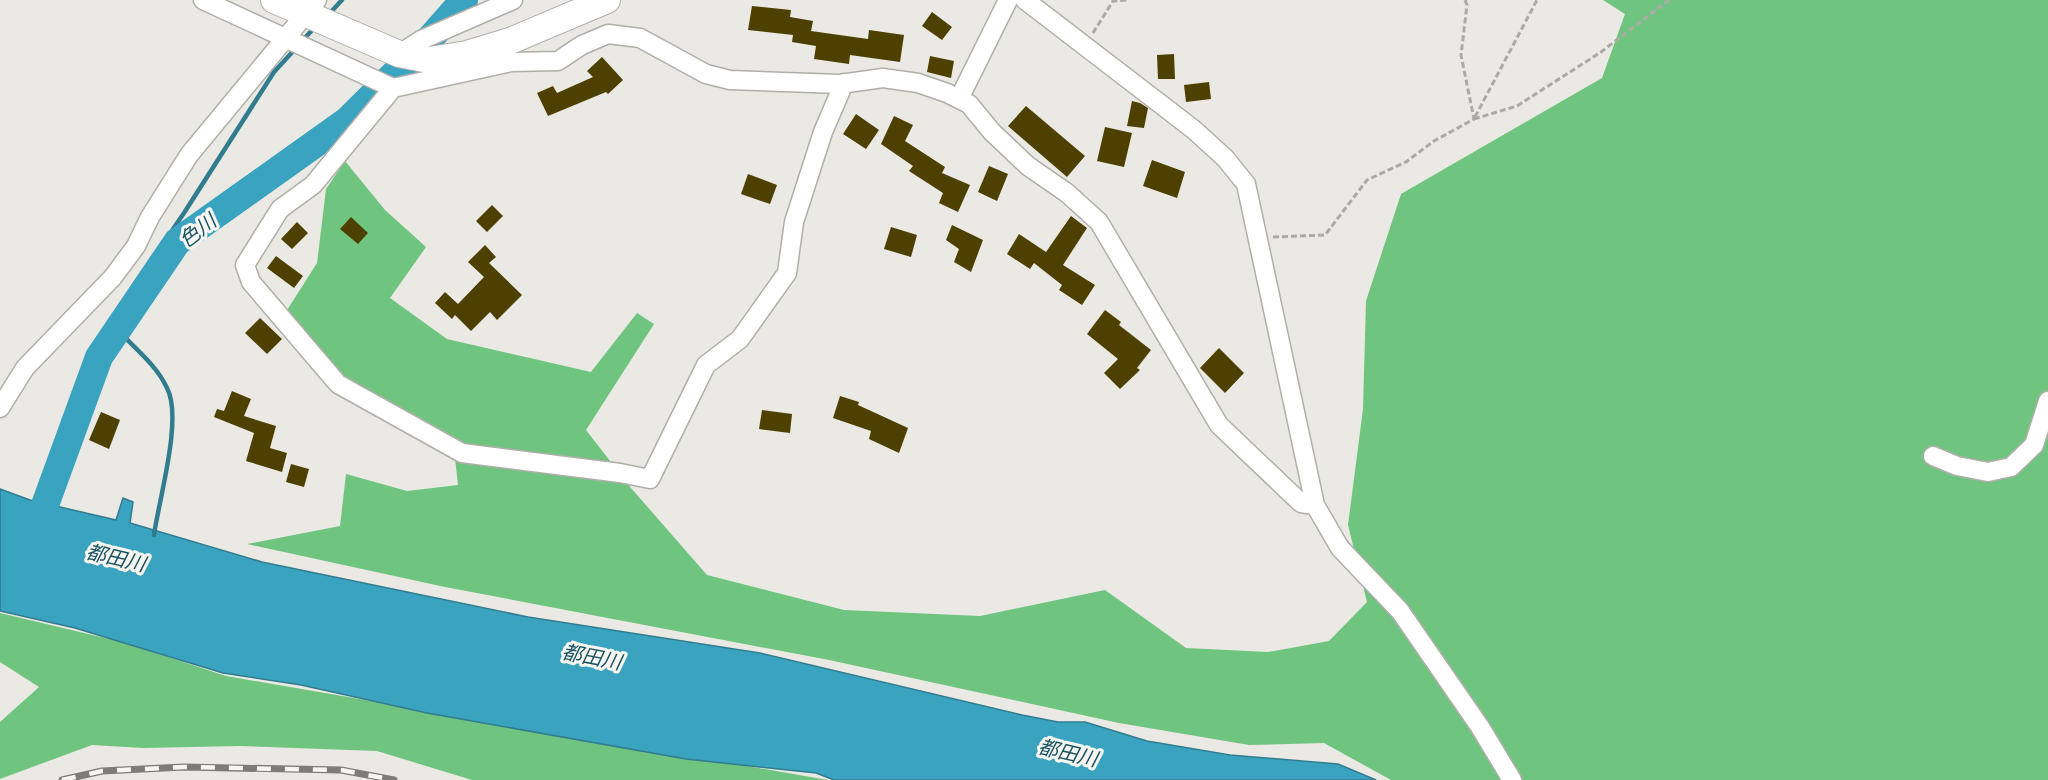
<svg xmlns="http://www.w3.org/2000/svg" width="2048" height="780" font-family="Barlow,'Noto Sans JP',sans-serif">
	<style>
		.forest { fill: #6fc480 }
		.water { fill: #3aa3c0; stroke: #327c8f; stroke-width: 1.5 }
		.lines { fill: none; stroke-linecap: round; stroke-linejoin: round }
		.stream { stroke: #327c8f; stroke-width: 4.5 }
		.river { stroke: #3aa3c0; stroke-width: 28 }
		.building { fill: #4e4000 }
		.street-casing { stroke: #b0aea8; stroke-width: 21 }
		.secondary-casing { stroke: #b0aea8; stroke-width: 28 }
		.path { stroke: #abaaa5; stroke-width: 3; stroke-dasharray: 6 3; stroke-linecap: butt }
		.street { stroke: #fff; stroke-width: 18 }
		.secondary { stroke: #fff; stroke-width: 26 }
		.rail-casing { stroke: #7d7c78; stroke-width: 7 }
		.rail { stroke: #f8f6f0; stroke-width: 4.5; stroke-dasharray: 14; stroke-linecap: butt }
		.labels { text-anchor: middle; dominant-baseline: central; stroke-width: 6; stroke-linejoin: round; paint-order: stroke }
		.water-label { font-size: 20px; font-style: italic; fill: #195363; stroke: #f8f6f0 }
	</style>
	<rect width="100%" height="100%" fill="#ebe9e3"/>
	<!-- forest -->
	<path class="forest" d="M1603,0H2048V780H1391L1324,743L1249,745L1119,723L829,660L445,587L247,544L340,526L346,474L407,491L458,485L454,449L333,379L282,318L317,263L326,189L345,161L385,210L426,247L390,298L447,339L591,372L637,313L654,324L586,430L631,488L707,575L844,610L980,616L1105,590L1186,648L1268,652L1329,641L1367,602L1348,525L1363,409L1366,301L1401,194L1602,78L1625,14Z
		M0,613L126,643L226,676L828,780H472L377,751L239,746L143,748L92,745L0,779V722L39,687L0,662Z"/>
	<!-- water -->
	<path class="water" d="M0,489L30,500L116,520L123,498L133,502L130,523L262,562L528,617L760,653L1022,715L1058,722H1085L1147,741L1230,755L1338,764L1376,780H834L816,773L686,759L427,713L301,685L223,673L75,628L0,611Z"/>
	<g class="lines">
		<!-- stream -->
		<path class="stream" d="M329,14L342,0
			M301,42L316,26
			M154,535C159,499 183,418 167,388C156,364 133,347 116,328L117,311L184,213L274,72L296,48"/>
		<!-- river -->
		<path class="river" d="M33,538L99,357L177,242L347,121L428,41L464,0"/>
	</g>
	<!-- building -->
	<path class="building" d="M752,6L791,10L790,17L813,21L811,31L868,39L869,30L904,35L900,62L850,55L849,64L814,59L816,46L792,42L793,35L748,30Z
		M932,12L952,27L942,40L922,26Z
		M1174,54L1175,79H1158L1157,55Z
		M930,56L954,61L951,78L927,72Z
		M602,57L623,80L608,94L606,92L548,116L537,93L553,86L557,93L593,77L587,71Z
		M1209,82L1211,99L1186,102L1184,85Z
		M1132,101L1140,103L1148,108L1144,128L1127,126Z
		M1026,106L1085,156L1067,177L1008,126Z
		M856,114L879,130L866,149L843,134Z
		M894,116L913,125L905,141L945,167L942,173L970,185L958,212L939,203L943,193L909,171L913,166L881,144Z
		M1105,127L1132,133L1124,167L1097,161Z
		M1152,160L1185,172L1177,198L1143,186Z
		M989,166L1008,174L997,201L978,192Z
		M748,174L777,185L770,204L741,194Z
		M492,205L503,216L487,232L476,221Z
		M1071,216L1087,228L1063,265L1095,285L1082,305L1059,290L1062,285L1034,263L1030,269L1007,254L1019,234L1046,252Z
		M351,217L368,233L358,244L340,229Z
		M297,222L308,233L292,249L281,239Z
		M952,225L983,240L971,272L954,262L959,249L946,240Z
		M891,227L917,235L911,257L884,249Z
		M485,245L496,257L489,263L522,295L497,320L490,312L471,331L455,315L452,319L435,303L445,292L458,304L484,277L468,262Z
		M276,256L303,276L294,288L267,268Z
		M1105,310L1121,322L1119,325L1151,350L1137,368L1140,370L1120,389L1104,373L1118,359L1087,334Z
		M260,318L282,339L267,354L245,333Z
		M1219,348L1244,373L1225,393L1200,368Z
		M232,391L251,399L244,416L276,426L270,448L287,453L282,472L246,461L254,433L214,417L217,409L224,411Z
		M840,396L859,402L858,405L908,428L899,453L869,439L871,431L833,418Z
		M762,410L792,414L790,433L759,429Z
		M101,412L120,420L109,449L89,440Z
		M291,464L309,469L304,487L286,482Z"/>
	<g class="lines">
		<!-- street casing -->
		<g class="street-casing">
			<path id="street" d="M203,0L393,88L511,62L558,61L582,45L608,34L640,38L706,74L730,80L840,84L883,78L918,83L947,93L969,104L992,132L1028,166L1067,193L1099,222L1219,425L1301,503L1315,505
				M1025,0L1193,129L1225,158L1246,184L1315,505L1340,548L1400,611L1480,727L1512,780
				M399,54L421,40L513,0
				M393,88L313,185L280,209L245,265L251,282L338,384L462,453L620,473L650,479L706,365L740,339L787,273L794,222L823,132L844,83
				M959,99L1008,0
				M0,408L25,368L113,277L136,246L150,217L189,155L317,0
				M1933,456L1957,466L1988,472L2011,467L2034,445L2048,401"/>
		</g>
		<!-- secondary casing -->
		<g class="secondary-casing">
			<path id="secondary" d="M274,0L399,54L429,60L467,54L510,41L607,0"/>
		</g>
		<!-- path -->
		<path class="path" d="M1093,33L1113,1L1127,0
			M1475,117L1537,0
			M1474,119L1517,106L1601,52L1669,0
			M1273,237L1325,235L1367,180L1406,162L1434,141L1474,119L1461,55L1467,5L1465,0"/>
		<!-- street -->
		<use href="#street" class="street"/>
		<!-- secondary -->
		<use href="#secondary" class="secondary"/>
		<!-- rail casing -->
		<g class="rail-casing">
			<path id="rail" d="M62,780L102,771L184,767L341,770L394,780"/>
		</g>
		<!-- rail -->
		<use href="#rail" class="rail"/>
	</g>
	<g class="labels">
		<!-- water labels -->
		<g class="water-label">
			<text transform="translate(197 230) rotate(-38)">色川</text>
			<text transform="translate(116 557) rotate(13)">都田川</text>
			<text transform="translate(592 656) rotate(11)">都田川</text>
			<text transform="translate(1068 752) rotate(13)">都田川</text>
		</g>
	</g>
</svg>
